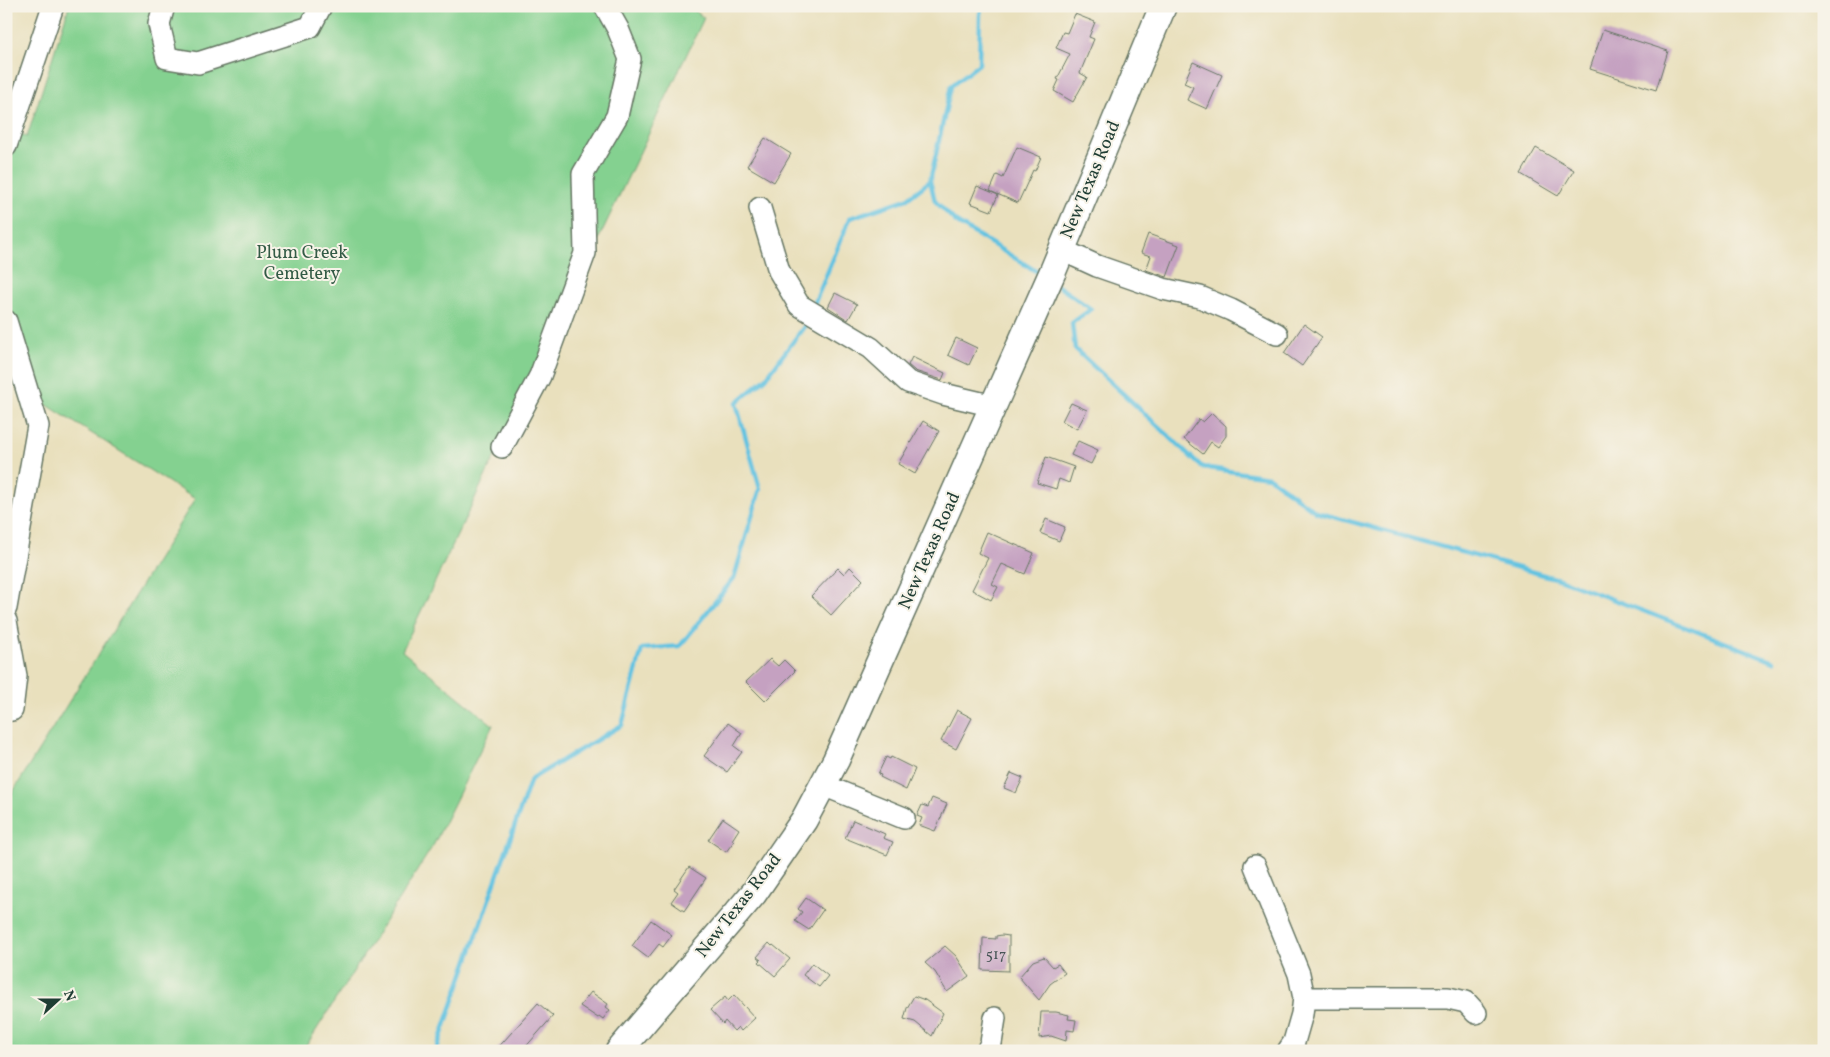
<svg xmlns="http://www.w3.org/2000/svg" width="1830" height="1057" font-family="Vollkorn,serif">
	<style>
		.green { fill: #84d190; stroke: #528762 }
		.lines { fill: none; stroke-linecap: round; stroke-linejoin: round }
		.stream { stroke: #63c3e1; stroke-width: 4.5 }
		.building { fill: #c5a1c1 }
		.minor-casing { stroke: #667664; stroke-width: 24 }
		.major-casing { stroke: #667664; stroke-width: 29 }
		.minor { stroke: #fff; stroke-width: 21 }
		.major { stroke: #fff; stroke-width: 26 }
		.labels { text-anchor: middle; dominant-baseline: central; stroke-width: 4; stroke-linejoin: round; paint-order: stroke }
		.number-label { font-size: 15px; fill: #485657 }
		.street-label { font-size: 18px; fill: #1f3d34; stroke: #f7f3e8 }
		.park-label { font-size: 18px; fill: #335b46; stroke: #f7f3e8 }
	</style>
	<rect width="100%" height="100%" fill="#f7f3e8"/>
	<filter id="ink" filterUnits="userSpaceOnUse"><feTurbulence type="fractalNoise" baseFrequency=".02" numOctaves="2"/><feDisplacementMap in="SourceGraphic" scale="10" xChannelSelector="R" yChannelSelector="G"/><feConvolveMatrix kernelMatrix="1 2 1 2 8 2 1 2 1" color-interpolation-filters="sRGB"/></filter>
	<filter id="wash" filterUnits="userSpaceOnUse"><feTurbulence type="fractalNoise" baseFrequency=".0096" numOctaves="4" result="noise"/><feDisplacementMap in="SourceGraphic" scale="20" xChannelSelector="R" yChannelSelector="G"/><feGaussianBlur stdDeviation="1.12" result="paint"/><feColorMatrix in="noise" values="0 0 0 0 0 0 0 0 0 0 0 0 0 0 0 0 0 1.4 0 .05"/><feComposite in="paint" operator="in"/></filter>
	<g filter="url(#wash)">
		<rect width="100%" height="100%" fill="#e9e0bd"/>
		<!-- green -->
		<path class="green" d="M69,6H689L704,18L402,651L493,725L434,844L303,1051H6V803L195,499L6,379V125L27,137Z"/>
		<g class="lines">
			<!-- stream -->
			<path class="stream" d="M982,6L980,14L979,64L951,86L930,181L935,201L956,222L1039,273
				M1058,286L1091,309L1072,323L1075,349L1202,467L1269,477L1316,512L1562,580L1774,661
				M813,307L850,218L907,199L930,181
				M436,1051L531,779L622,725L642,649L680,646L734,578L760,489L736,403L766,378L806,324L809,317"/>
		</g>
		<g id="blocks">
			<!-- building -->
			<path class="building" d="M1075,14L1095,22L1089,37L1094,39L1080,73L1087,77L1073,102L1054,91L1059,80L1057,79L1070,54L1056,48L1063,32L1067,33Z
				M1603,30L1668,51L1656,90L1590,69Z
				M1193,62L1222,75L1207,109L1187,100L1193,87L1184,83Z
				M765,138L791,154L774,182L747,166Z
				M1017,147L1041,157L1035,171L1033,170L1018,203L990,191L997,175L1003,178Z
				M1536,148L1574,170L1558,196L1521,174Z
				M977,186L998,195L991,211L970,203Z
				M1148,234L1179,245L1167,277L1146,270L1151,256L1141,253Z
				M835,293L857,304L848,320L828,307Z
				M1304,324L1322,337L1302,366L1284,353Z
				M956,338L977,348L969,365L948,355Z
				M912,357L945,373L942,380L915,371L908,365Z
				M1071,403L1087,410L1077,429L1062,421Z
				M1212,413L1226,426V436L1218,447L1211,442L1203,454L1184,439L1199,419L1203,422Z
				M923,421L939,431L915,474L898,464Z
				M1078,441L1098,450L1091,464L1071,455Z
				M1046,457L1074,467L1069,483L1059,479L1056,489L1037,483Z
				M1046,519L1065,527L1059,541L1040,533Z
				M987,532L1034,553L1025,574L1002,564L992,584L998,587L991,600L972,590L988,558L978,553Z
				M850,567L863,580L831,615L811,596L838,568L844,574Z
				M770,659L778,666L784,660L795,671L765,701L746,682Z
				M957,710L972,718L956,749L941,741Z
				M728,723L742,733L734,746L742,752L727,772L704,756Z
				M886,757L890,759L891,757L915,769L906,790L880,777L881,775L878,774Z
				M1011,773L1023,778L1016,793L1004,788Z
				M932,798L947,804L935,831L919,825L922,818L917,816L922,805L928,807Z
				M723,818L739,829L732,840L734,841L726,852L708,840Z
				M853,820L885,834L883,838L893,842L887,855L845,838Z
				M689,867L706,878L684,911L671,902L678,892L674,889Z
				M806,898L823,910L809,930L795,921L802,912L798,909Z
				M651,920L672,935L663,947L659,944L648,958L632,946Z
				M1002,935L1009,936V971L982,970L983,938L996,939V936Z
				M769,943L772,946L773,945L790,959L775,976L759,962L761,960L757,957Z
				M945,946L956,956L969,976L947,992L935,972L925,963Z
				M1044,957L1053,967L1058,964L1065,973L1050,984L1039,1000L1019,977L1033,961Z
				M812,963L828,976L819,987L803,975Z
				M591,992L608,1004L606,1007L610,1010L603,1019L599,1016L598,1018L580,1006Z
				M734,995L755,1018L741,1031L738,1027L734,1031L725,1021L723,1024L710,1010L725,997L728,1001Z
				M914,996L925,1000L943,1013L932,1036L915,1022L904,1019L907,1008Z
				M538,1003L553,1016L522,1051H495Z
				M1041,1012H1056L1069,1015L1068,1019L1076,1020L1074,1031L1067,1030L1066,1041L1051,1036L1039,1038Z"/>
		</g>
	</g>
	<g filter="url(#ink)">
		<use href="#blocks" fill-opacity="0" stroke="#667664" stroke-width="1"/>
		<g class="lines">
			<!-- minor casing -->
			<g class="minor-casing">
				<path id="minor" d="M164,6L159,24L167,58L198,63L310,27L321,6
					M6,146L53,6
					M760,208L779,271L799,305L871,348L908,382L943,394L994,406
					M1062,250L1097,266L1163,289L1200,297L1231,310L1277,334
					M6,321L38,426L6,608
					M502,447L540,376L585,253L583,174L617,116L630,59L618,29L605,6
					M6,621L16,676L12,710L6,711
					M823,785L904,818
					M1255,866L1299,974L1304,998L1302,1014L1294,1042L1288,1051
					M1304,998H1448L1466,1002L1476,1013
					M987,1051L991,1043L995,1018"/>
			</g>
			<!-- major casing -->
			<g class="major-casing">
				<path id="major" d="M619,1051L754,893L804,820L836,760L1053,271L1163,6"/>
			</g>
			<!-- minor -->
			<use href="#minor" class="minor"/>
			<!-- major -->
			<use href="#major" class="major"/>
		</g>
	</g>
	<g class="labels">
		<!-- number labels -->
		<g class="number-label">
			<text x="996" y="955">517</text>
		</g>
		<!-- street labels -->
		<g class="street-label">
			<text transform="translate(1091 180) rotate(-67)">New Texas Road</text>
			<text transform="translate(930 551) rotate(-66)">New Texas Road</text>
			<text transform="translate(739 906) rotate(-52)">New Texas Road</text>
		</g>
		<!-- park labels -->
		<g class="park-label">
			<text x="302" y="253">Plum Creek<tspan x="302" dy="21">Cemetery</tspan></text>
		</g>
	</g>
	<!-- margin -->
	<rect width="1830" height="1057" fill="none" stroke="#f7f3e8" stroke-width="25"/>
	<!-- north arrow -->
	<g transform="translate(58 1000) rotate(69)" stroke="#f7f3e8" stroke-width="4" paint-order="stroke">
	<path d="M0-4L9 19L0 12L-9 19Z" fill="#1f3d34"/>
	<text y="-8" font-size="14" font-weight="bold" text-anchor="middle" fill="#1f3d34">N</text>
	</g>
</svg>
